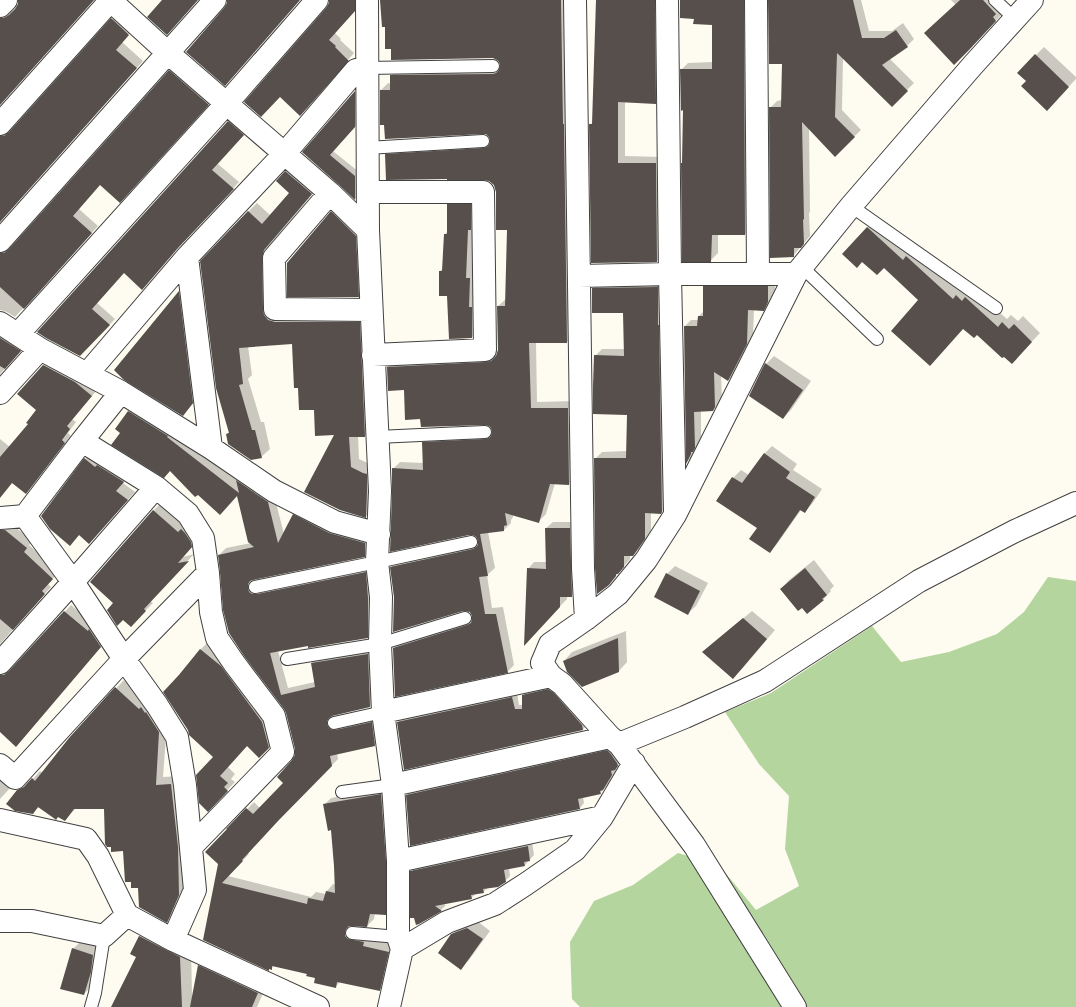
<svg xmlns="http://www.w3.org/2000/svg" width="1076" height="1007" font-family="Lora,serif">
	<style>
		.forest { fill: #b4d59d }
		.shadow { fill: #0003 }
		.building { fill: #564f4b }
		.lines { fill: none; stroke-linecap: round; stroke-linejoin: round }
		.lane-casing { stroke: #414141; stroke-width: 14 }
		.street-casing { stroke: #414141; stroke-width: 24 }
		.lane { stroke: #fff; stroke-width: 12 }
		.street { stroke: #fff; stroke-width: 22 }
	</style>
	<rect width="100%" height="100%" fill="#fefbf0"/>
	<!-- forest -->
	<path class="forest" d="M1048,577L1076,581V1007H580L572,999L570,942L594,901L633,885L678,853L701,860L723,870L756,910L799,886L785,849L789,796L759,764L725,712L771,693L872,626L901,662L949,652L997,634L1024,612Z"/>
	<!-- shadow -->
	<path class="shadow" d="M19,0H94L0,105V10L4,12H10L16,9L19,3Z
		M330,0H361V4L335,33L341,39L340,40L354,53L307,108L327,9Z
		M382,0H567L574,335L567,342H536L537,402L575,401L576,477L569,484L555,483L546,514L539,521L513,514V517L511,520V523L504,530L488,532L495,568L487,575L492,608L503,607L514,665L507,672L394,648L401,641L473,619L470,612L394,597L391,567L398,560L479,543L477,536L393,469L400,462L424,463L423,443L430,436L494,433L489,425L421,418L405,389L388,367L395,360L493,356L497,355L498,350V306L506,299L508,229L494,185L489,180L386,155L393,148L492,142L490,136L486,133L381,90L388,83L391,84V76L399,68L501,67L500,61L493,58L392,48L386,26Z
		M597,0H661L662,96L655,103L625,102V156L663,157L664,254L657,261L590,125L593,122Z
		M681,0H750L752,227L745,234H718V253L711,260L684,109L681,70L688,63L713,62V24L695,18Z
		M769,0H861L869,31H892L903,23L914,39L907,46L889,58L914,83L892,105L843,58L842,110L861,130L835,155L809,128L810,212L809,213L810,236L793,256L770,108L777,101L782,100L783,63Z
		M951,0H999L1003,13L976,42L956,5Z
		M119,12L135,27L122,42L143,61L0,222V128L5,130H11L15,127Z
		M1044,47L1076,77V79L1055,101L1027,81L1036,55Z
		M176,64L214,98L126,195L100,184L79,209L98,226L15,317L7,312L0,310V245L5,247H11Z
		M358,88L359,122L333,151L359,172V195L355,199L339,183L303,152Z
		M234,116L249,129L218,164L239,182L184,241L124,272L97,303L115,319L86,349L47,337Z
		M294,163L320,185L273,241L270,249L271,301L368,314L373,427L365,436H358L359,459L372,465L375,508L366,516L340,509L335,434L315,409L293,343L248,346L252,375L248,379L261,422H264L270,449L261,457L227,434L230,431L248,212L257,203L270,215L290,193L277,181Z
		M457,197H479L480,329L472,337L448,295L440,271L444,268L445,234L448,231V205Z
		M337,207L361,230L363,291L358,296L332,212Z
		M876,220L915,248L962,291L965,288L974,290L1007,319L1011,315L1018,321L1023,316L1040,333L1020,354L964,328L920,300L867,228Z
		M664,280L668,505L661,513H651V531L640,548L633,555H630V559L609,584L595,459L602,452L627,451L628,414L595,356L602,349H625L624,312L593,289L600,282Z
		M711,280H775V294L770,303L763,310L754,309L753,336L735,373L728,380L721,375L722,400L720,403L713,410L701,411V441L693,456L687,462L685,326L691,320H699V316L704,311V287Z
		M187,284L201,394L191,406L183,415L115,370L179,291Z
		M0,327L27,344L0,374Z
		M774,356L811,381L791,410L783,418L766,364Z
		M50,359L98,389L72,419L76,422L68,433L71,436L32,486L26,493L13,482L0,491V439L10,447L30,424L38,410L43,365Z
		M135,405L173,430L237,480L243,474L274,495L284,534L293,515L300,508L372,537L371,549L364,556L254,578V581L256,585L372,566L374,631L367,637L309,645L278,651L288,688L315,682L312,663L319,656L374,647L377,699L370,706L333,715V717L335,722L378,716L381,738L374,745L337,753L338,759L285,813L248,853L249,854L228,876L311,897L316,892L326,894L327,891L333,884L336,885L332,829L324,805L331,798L388,788L392,907L385,914L375,913L374,919L367,926L351,925L352,930L369,939L395,945L386,984L379,990L340,982L335,987L308,973L274,966L271,969H269L204,939L228,829L254,802L260,808L284,783L296,756V749L287,713L219,555L226,548L251,543L237,495L171,470L121,433L129,412Z
		M772,446L797,464L793,470L822,489L812,504L804,512L801,510L777,544L770,552L758,528L718,501L733,478L741,470L749,475L765,453Z
		M93,452L130,474L123,483L135,492L89,543L80,534L70,544L85,459Z
		M161,503L199,539L183,557L194,554L150,601L153,603L138,618L115,603L153,511Z
		M553,522H576L578,589L572,596H567V599L530,638L528,569L534,562H547L546,528Z
		M11,524L33,541L29,545L59,572L48,584L51,587L0,644V536Z
		M814,560L834,586L830,590L831,591L823,600L781,589L789,580Z
		M675,566L708,583L696,606L687,614L667,574Z
		M71,605L95,625L107,640L16,745L0,731V675L6,669L12,668L15,666Z
		M752,611L775,630L742,669L733,677L712,644Z
		M626,631L627,662L619,671L564,661L572,652Z
		M208,642L270,713L277,739L259,757L248,745L228,767L235,774L231,779L235,782L208,810L215,757L188,730L164,692L200,650Z
		M124,680L148,701L167,724L163,777L179,776L187,886L175,913L167,921L139,887L132,881L124,850L105,808H76L65,820L39,807L32,813L18,791L26,782L32,780L40,771L43,773L70,738Z
		M553,685L588,725L583,729L405,769L398,722L403,718L517,693L519,705H523V695L528,691Z
		M612,746L622,760L616,768L617,770L605,788L600,793L583,797L584,803L580,808L407,795L412,791Z
		M0,775L12,786L0,799Z
		M532,842L534,855L525,865L509,868L510,876L505,881L488,888L483,892L476,894L471,898L443,904L446,905L441,910L419,923L412,872L416,867Z
		M476,920L490,931L469,960L461,968L452,935L461,926Z
		M150,925L191,946L192,996L193,997L199,966L210,955L268,982L257,1007H112L137,956L131,953L139,936Z
		M81,941L101,946L92,986L84,994L73,949Z"/>
	<!-- building -->
	<path class="building" d="M18,0H94L0,105V18H4L9,15L15,9L18,4Z
		M162,0H198L167,35L147,17Z
		M227,0H300L225,86L186,52L224,8L227,3Z
		M329,0H355V11L329,40L336,46L335,47L349,61L300,116L280,97L261,117L244,102L326,8L329,3Z
		M380,0H561L563,124H564L567,343H529L531,408H568L569,485L550,484L539,523L505,513L507,525L504,526V531L480,534L488,576L479,577L485,614H496L508,673L395,697L393,648L467,625L471,623L472,619V616L470,612L466,611H463L393,632L394,597L390,567L473,549L476,547L478,545V541L476,537L473,535H469L390,552L392,492V468L423,470L422,442L485,439L489,438L491,436L492,432L491,428L489,426L485,425L421,427L420,419L405,420L404,390L388,391L387,367L486,362L491,361L496,356L498,350L497,306H505L507,230H496V192L494,185L489,181L483,180H447V179L386,180L385,154L483,148L487,147L489,145L490,141L489,137L486,134H483L385,139L384,125H380V90H390V75L493,74L496,73L499,70L500,65L499,62L497,60L493,58L391,60V49H385V27H382Z
		M596,0H655L656,104L618,102V163H656L657,262L591,263L589,124H592Z
		M680,0H744L745,235H712L711,262H682L681,163H682L683,110L681,111L680,69H712V25L693,24L694,19L680,18Z
		M768,0H853L862,38H884L896,30L908,47L882,65L908,91L892,107L837,53L835,117L855,137L835,157L802,122L804,220L803,219L804,244L801,248H794V257L770,258L769,107H781L782,64H769Z
		M960,0H983L996,14L993,17L996,21L969,50L954,65L924,33Z
		M111,18L129,35L116,50L137,68L0,222V136H4L9,132Z
		M1035,54L1069,87L1047,111L1021,86L1026,81L1017,73Z
		M169,70L209,105L120,203L100,185L73,216L92,233L24,309L0,287V253H4L9,249Z
		M355,91V127L330,155L355,176V200L338,184L302,152Z
		M228,121L244,135L212,170L234,189L232,191L178,248L142,290L124,273L92,309L110,325L80,356L46,338L37,332Z
		M285,171L312,194L264,250L262,258L263,310L264,315L268,320L275,322H360L365,437H349L351,467L363,473L367,474V491L366,518L340,510L304,492L334,435L315,436L314,410H299L298,388H294L292,344L239,348L243,384L239,385L252,430H255L262,458L251,460L228,444L226,434L229,433L216,388L200,261L248,211L262,224L289,193L276,181Z
		M447,204H471V230H468L466,278H470L469,307H472V338L449,339L447,296H439V271H442L444,234H447Z
		M331,211L356,236L359,297H287V263Z
		M867,227L903,260L906,256L953,299L956,295L962,301L965,297L998,327L1002,322L1009,329L1014,324L1032,342L1012,364L1004,357L1002,358L977,335L974,338L963,329L930,366L891,331L918,300L884,268L877,275L862,262L857,268L842,254Z
		M703,286H768V302L764,311L748,310L747,344L728,381L714,372L715,407L713,411L694,412L695,448L693,452H691V454L686,464L684,326H697L698,316H703Z
		M658,287V325H659L662,512L661,514L645,513V539L633,556H624V567L618,574H616V576L609,585L597,594L595,568L594,458H626L627,415L593,414V386L594,355L624,356L623,313H592V288Z
		M179,291L193,403L183,416L124,380L114,370Z
		M0,338L21,351L5,369L0,366Z
		M765,363L803,390L783,419L749,396Z
		M43,365L75,382L92,396L67,426L70,429L62,440L65,443L26,494L12,483L0,498V457L28,424L26,423L36,410L17,394Z
		M128,411L168,436L167,437L239,493L236,480L268,502L278,543L293,514L329,533L365,543V557L253,580L250,581L248,584V588L249,592L252,594H257L366,572L368,598V638L308,648V646L270,653L281,695L315,687L311,663L368,654L370,707L332,716L329,718L327,721V724L329,728L332,730H335L372,722L375,746L330,756L332,766L278,821L242,860L243,861L222,883L307,904L308,898L323,901L326,891L335,893L334,866L331,830L328,831L323,804L381,794L386,861V915L370,914L367,927L349,926L346,929L345,933V936L348,939L364,942L363,946L389,952L380,991L337,982L336,988L314,983L315,978L306,976L307,974L272,966V970L269,969V971L203,940L218,864L205,852L227,829H226L246,808L253,814L283,783L277,777L292,760L295,755V749L286,713L284,709L244,656L229,633L223,610L220,572L218,555L254,547L248,542L237,496L220,515L198,495L195,497L170,471L164,478L111,445L120,433L115,429Z
		M764,453L790,472L786,478L815,497L805,513L800,510L770,553L749,539L757,528L716,501L732,477L742,483Z
		M84,458L95,467L97,465L124,482L116,491L128,500L89,544L79,535L70,546L50,529L41,516Z
		M153,510L178,532L181,529L185,533L191,542L192,547L178,563L189,561L144,609L146,611L131,627L123,620L117,626L107,610L113,603L90,582Z
		M545,528H570L572,597H560V607L524,646L527,568L546,569Z
		M0,530H5L27,548L24,552L53,579L42,591L45,594L13,630L0,619Z
		M805,568L827,595L822,599L824,600L807,614L802,608L798,611L780,589Z
		M666,573L700,591L688,615L654,597Z
		M64,611L88,631L89,629L101,647L16,747L0,732V675H4L9,671Z
		M743,618L767,639L733,679L702,652Z
		M618,638L619,672L582,687L567,672L563,661Z
		M200,649L221,666L262,722L269,748L259,758L247,746L220,776L228,783L224,787L228,791L208,812L199,803L196,775L213,757L189,735L188,730L163,692L179,675Z
		M115,687L139,709L141,707L145,713L146,712L159,732L156,785L171,784L178,847L179,895L167,923L139,907L138,888H131V882H125L123,851L111,852V847H107L105,844L104,809H74L65,821L58,817L56,820L55,819L38,807L33,814L15,811L6,804L17,790L24,787L32,778L35,781L69,738Z
		M548,689L554,693L582,725L583,730L404,770L397,722L512,697L515,709H522V695Z
		M607,750L610,753L617,763L618,766L615,770L611,771L612,775L603,790L600,791L601,794L578,799L580,809L410,846L406,795Z
		M528,846L530,861L524,862L525,866L504,870L506,882L498,887L483,889L484,893L471,895L472,899L435,906L442,911L419,924L416,925L414,918H410V871Z
		M467,928L483,939L461,970L438,953L451,934Z
		M139,936L180,957L182,1007H111L136,957L130,954Z
		M72,948L93,955L91,972L84,995L60,989Z
		M198,965L258,993L252,1007H190Z"/>
	<g class="lines">
		<!-- lane casing -->
		<g class="lane-casing">
			<path id="lane" d="M995,0L1015,19
				M366,68L493,66
				M367,148L483,141
				M851,206L996,308
				M802,267L877,339
				M377,437L485,432
				M255,587L377,562L471,542
				M287,659L380,644L465,618
				M334,723L383,712
				M342,792L393,785
				M352,933L398,937
				M91,1007L95,993L104,936"/>
		</g>
		<!-- street casing -->
		<g class="street-casing">
			<path id="street" d="M110,0L168,53L330,193L368,230
				M367,0L368,230L380,491L377,562L381,597L380,644L383,712L393,785L398,861V937L402,949L389,1007
				M575,0L583,568L586,619
				M667,0L670,274L675,512
				M756,0L758,273
				M0,6L6,0
				M0,124L111,0
				M368,192H483L485,350L373,355
				M330,193L274,258L275,309L371,310
				M0,241L215,0
				M187,257L211,448
				M579,276L670,274H796
				M0,323L40,349L121,392L211,448L274,491L335,522L379,534
				M18,334L227,103L317,0
				M87,374L187,257L285,153L356,70L366,68
				M0,393L40,349
				M82,441L156,487L188,514L203,538L208,573L211,612L217,638L234,663L274,716L283,752L191,847
				M25,516L73,582L124,659L157,705L177,737L185,785L195,890L173,940
				M0,518L25,516L82,441L121,392
				M0,663L73,582L156,487
				M383,712L551,676
				M619,744L685,717L765,681L919,581L1015,531L1076,503
				M0,765L15,778L124,659L208,573
				M393,785L610,737
				M0,820L86,839L98,856L127,915L173,940L318,1007
				M398,861L602,817
				M0,921H32L104,936L127,915
				M402,949L447,922L495,904L526,884L575,850L602,817L634,763
				M795,1007L694,845L619,744L610,737L562,684L551,676L542,663L550,644L586,619L618,594L646,560L675,515L796,274L851,206L973,65L1032,0"/>
		</g>
		<!-- lane -->
		<use href="#lane" class="lane"/>
		<!-- street -->
		<use href="#street" class="street"/>
	</g>
</svg>
